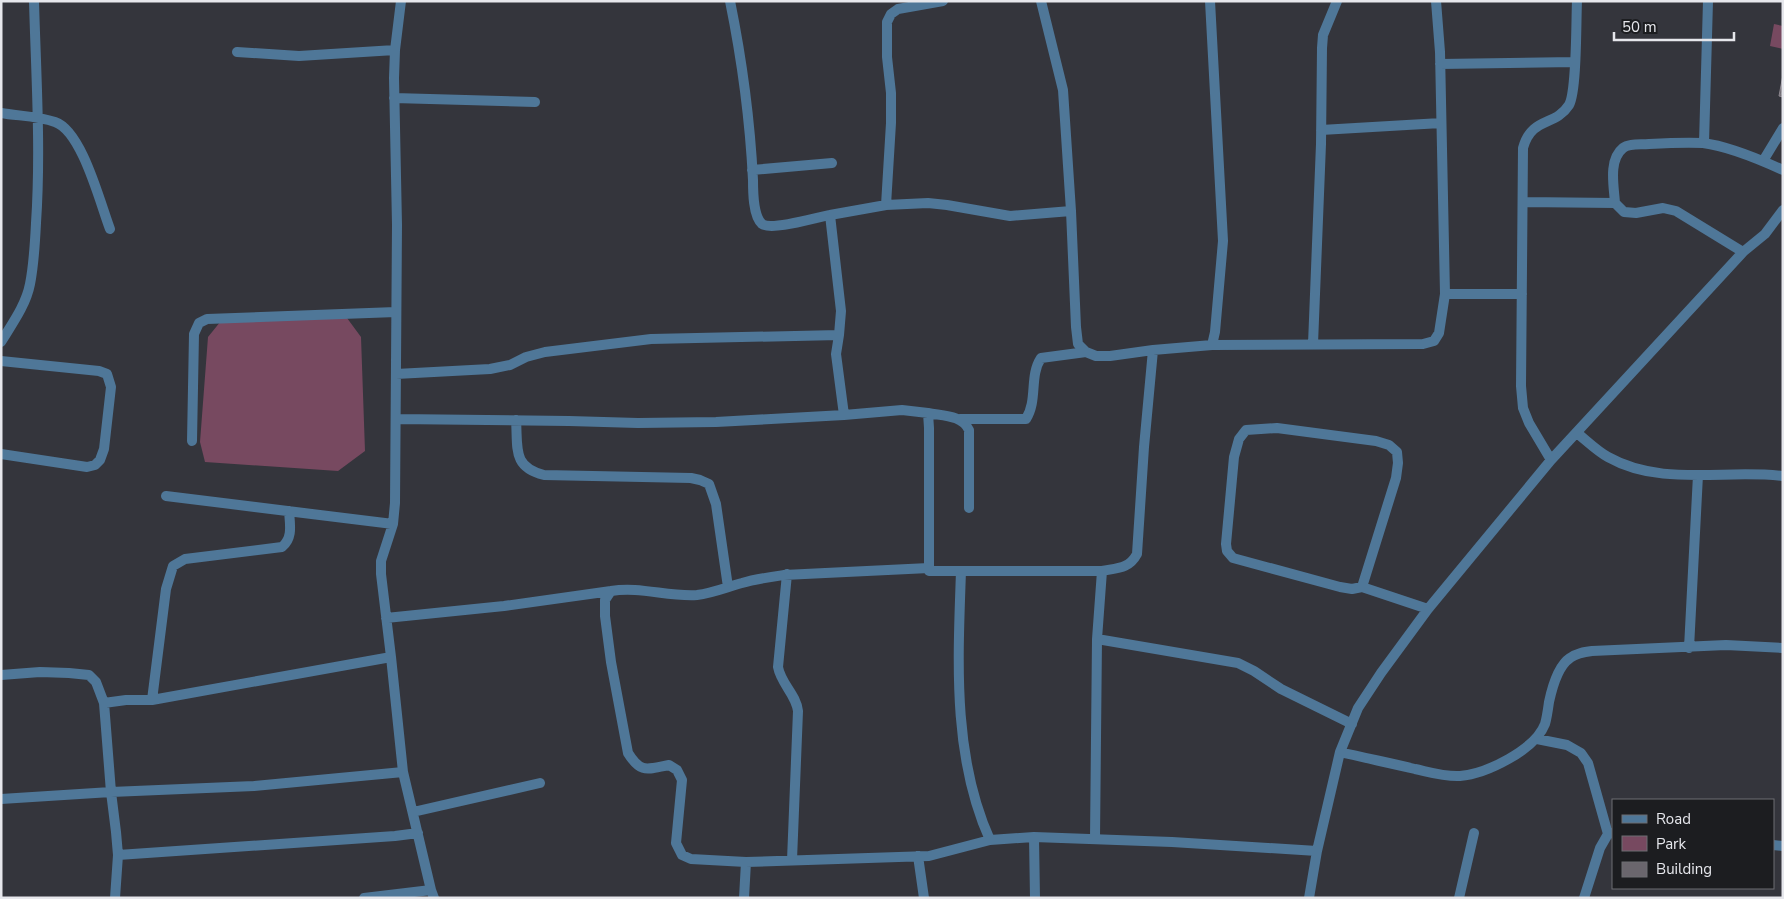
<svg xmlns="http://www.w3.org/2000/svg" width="1784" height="899" font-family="'Nunito Sans',sans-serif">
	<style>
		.park { fill: #774960 }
		.building { fill: url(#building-hatch); stroke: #8c878f }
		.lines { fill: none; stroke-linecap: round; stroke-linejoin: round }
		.minor { stroke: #4f7798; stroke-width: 10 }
	</style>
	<defs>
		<pattern id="building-hatch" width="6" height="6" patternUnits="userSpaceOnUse" patternTransform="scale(1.25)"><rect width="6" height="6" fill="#6a666d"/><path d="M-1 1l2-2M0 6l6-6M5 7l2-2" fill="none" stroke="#7f7c82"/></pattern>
	</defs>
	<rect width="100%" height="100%" fill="#34353c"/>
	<!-- park -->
	<path class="park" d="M1774,24L1783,26V49L1770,46Z
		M225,316L347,318L361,337L365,451L338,471L205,462L200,442L208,337Z"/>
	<!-- building -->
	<path class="building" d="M1783,75V97L1779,96Z"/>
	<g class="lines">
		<!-- minor -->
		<path class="minor" d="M730,1C742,60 750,120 753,180C753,191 753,216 762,224C772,231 817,217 830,215L841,311L839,335
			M943,1L898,9L891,14L887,22V57L891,93V123L886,205L928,203L947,205L1010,216L1071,211
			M1041,1L1063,90L1071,211L1076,327L1078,344L1086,352
			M1436,1L1440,52L1445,294
			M237,52L299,56L395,50
			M1440,64L1575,62
			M394,98L535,102
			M1,113C18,116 38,116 55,122C82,131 100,203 110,229
			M1321,130L1441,123
			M1704,143L1708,1
			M1763,161L1783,128
			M752,170L832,163
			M1523,202L1615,203
			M830,215L886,205
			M1743,252L1676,211L1663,208L1636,213L1624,212L1615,203C1614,187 1608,160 1623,148C1629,143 1641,145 1649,144C1667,143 1685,142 1703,143C1727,146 1761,160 1783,170
			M1,342C12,324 26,305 30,284C34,264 35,243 36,223C41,149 36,75 34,1
			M1313,344L1321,144L1322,48L1323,35L1337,1
			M1212,345L1423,344L1434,341L1439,333L1445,294H1522
			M1,361L99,371L107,374L111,387L104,449L100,460L95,465L87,467L1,454
			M396,374L490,369L510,365L526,357L545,352L651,339L839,335L836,354L844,415L902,410L928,413L929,428V571H1102C1117,568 1129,569 1137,554L1144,447L1153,350L1212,345L1215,332L1223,241L1210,1
			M928,413C943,416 962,415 969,430V508
			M396,419L569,421L638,423L716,422L844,415
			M960,419H1026C1038,400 1029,376 1041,358L1086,352L1096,356H1110L1153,350
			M516,420C518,448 512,467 544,475L691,478L700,480L709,484L716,504L728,587
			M1577,433C1587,441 1597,451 1608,457C1661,487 1725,469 1783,476
			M192,441L194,334L199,323L207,319L396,312
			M1551,460L1529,423L1523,408L1521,386L1523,148C1532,116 1555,127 1569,105C1577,91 1576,21 1577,1
			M166,496L393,524
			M929,568L784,575C770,577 755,579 742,583C727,587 713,593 697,595C668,597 640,586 611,591L605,600V616L611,662L628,753C641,774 647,769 669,765L677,770L682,780L676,843L682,855L691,859L746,862L929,856L990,840L1034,837L1172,842L1317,851
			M961,571C958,660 952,756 990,840
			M787,574L778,667C781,684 796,694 798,711L792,860
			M1362,587L1396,478L1398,463L1397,452L1389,445L1376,441L1277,428L1246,430L1239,439L1234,457L1226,544L1227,551L1233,558L1340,587L1352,589L1362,587L1428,609
			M386,618L504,606L611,591
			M1097,639L1238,663L1254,671L1281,689L1352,724
			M1689,648L1698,475
			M391,657L381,574V561L393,524L395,503L397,225L394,78L395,50L401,1
			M1,675L40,672L69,673L89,675L96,682L104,703L111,792L116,832L118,855L115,898
			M152,700L166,589L173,566L185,559L282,547C293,538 290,525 289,511
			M104,703L126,700H152L391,657L403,772
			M1537,739L1567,745L1581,753L1588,763L1608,834
			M1340,752C1365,758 1390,763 1415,769C1429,772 1445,777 1460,776C1486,774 1535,750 1545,724C1547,717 1548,709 1549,702C1552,688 1558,666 1570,658C1577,653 1584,652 1592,651L1726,645L1783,648
			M1,799L111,792L254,786L403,772L431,890
			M413,812L540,783
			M1034,837L1035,898
			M1095,838L1097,639L1102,571
			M1773,845L1783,846
			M118,855L395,836L418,833
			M918,856L924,898
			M364,898L431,890L434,898
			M744,898L746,862
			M1309,898L1317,851L1340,752L1358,708L1381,673L1428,609L1551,460L1743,252L1765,234L1783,210
			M1459,898L1474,833
			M1584,898L1600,848L1608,834L1613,833"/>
	</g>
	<!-- border -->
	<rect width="1784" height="899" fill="none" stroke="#e6e7ec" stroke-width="5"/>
	<!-- legend -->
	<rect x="1612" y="799" width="162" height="90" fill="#1c1d20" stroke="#6d6e72"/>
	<rect x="1622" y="815" width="25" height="8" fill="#4f7798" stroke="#6d6e72"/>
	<text x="1656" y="824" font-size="15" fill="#e6e7ec">Road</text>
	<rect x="1622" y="836" width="25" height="15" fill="#774960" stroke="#6d6e72"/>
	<text x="1656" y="849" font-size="15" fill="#e6e7ec">Park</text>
	<rect x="1622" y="862" width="25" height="15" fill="#6a666d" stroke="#6d6e72"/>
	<text x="1656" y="874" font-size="15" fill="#e6e7ec">Building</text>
	<!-- scale -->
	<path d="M1614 32v8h120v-8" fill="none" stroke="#e6e7ec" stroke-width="2.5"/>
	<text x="1622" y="32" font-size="15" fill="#e6e7ec" stroke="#1c1d20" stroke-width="4" paint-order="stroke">50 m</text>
</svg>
